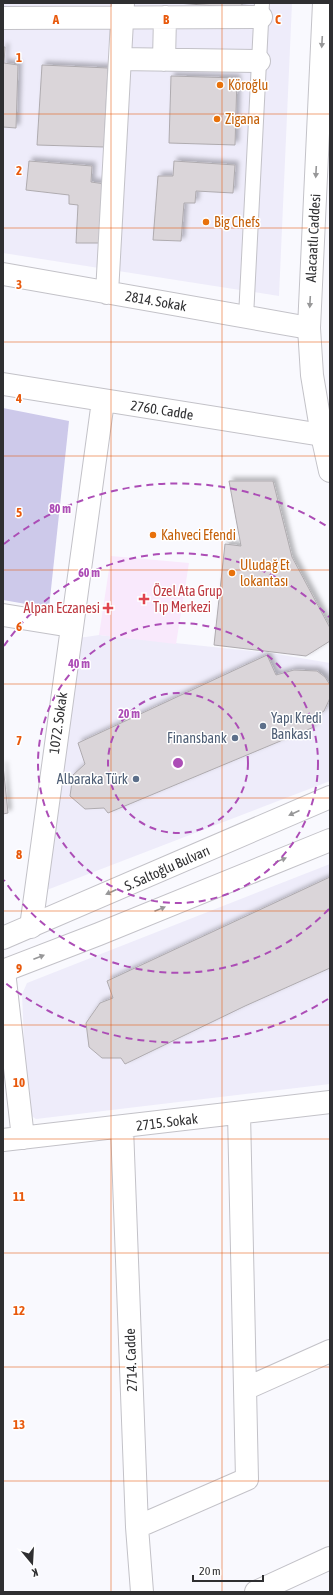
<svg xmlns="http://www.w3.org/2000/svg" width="333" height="1595" font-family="'Asap Condensed',sans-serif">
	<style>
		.built { fill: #eeecfa }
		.medical { fill: #f9e9fc }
		.green { fill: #cdc9ea }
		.building { fill: #dad5d9; stroke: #afabaf; filter: url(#shadow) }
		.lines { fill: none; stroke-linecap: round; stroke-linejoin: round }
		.lane-casing { stroke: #c3c2c8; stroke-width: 16 }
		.street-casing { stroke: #c3c2c8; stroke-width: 24 }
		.secondary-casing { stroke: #c3c2c8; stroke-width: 24 }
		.primary-casing { stroke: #c3c2c8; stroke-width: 24 }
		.lane { stroke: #fff; stroke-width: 14 }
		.street { stroke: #fff; stroke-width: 22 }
		.secondary { stroke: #fff; stroke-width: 22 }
		.primary { stroke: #fff; stroke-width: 22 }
		.oneway { fill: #979798 }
		.grid { fill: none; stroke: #e8590c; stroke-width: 1; stroke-opacity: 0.55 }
		.ring { fill: none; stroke: #ac4db6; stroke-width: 2; stroke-dasharray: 7 5 }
		.food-dot { fill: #e8710a; stroke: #fff; stroke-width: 1.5 }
		.health-dot { fill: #e0444e; stroke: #fff; stroke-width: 1.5 }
		.service-dot { fill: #5c6f8a; stroke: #fff; stroke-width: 1.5 }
		.labels { text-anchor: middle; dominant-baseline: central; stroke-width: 3; stroke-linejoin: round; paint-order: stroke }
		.food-label { font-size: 14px; fill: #c56008; stroke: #fff; text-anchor: start }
		.street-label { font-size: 14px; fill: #2f2f31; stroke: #fff }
		.health-label { font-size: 14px; fill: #be3a42; stroke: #fff; text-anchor: start }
		.service-label { font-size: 14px; fill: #4e5e75; stroke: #fff; text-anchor: end }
		.grid-label { font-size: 13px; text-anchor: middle; font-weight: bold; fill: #e8590c; stroke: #fff; stroke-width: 3; stroke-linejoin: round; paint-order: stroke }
		.centre { fill: #ac4db6; stroke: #fff; stroke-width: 2 }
		.ring-label { font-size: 12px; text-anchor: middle; font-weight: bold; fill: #ac4db6; stroke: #fff; stroke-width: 3; stroke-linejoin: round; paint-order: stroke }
	</style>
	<defs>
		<filter id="shadow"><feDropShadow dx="3.5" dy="-3.5" stdDeviation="2" flood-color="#0004"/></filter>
	</defs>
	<rect width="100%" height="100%" fill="#f9f9fe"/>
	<!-- built -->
	<path class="built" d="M3,3H292L279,296L3,253Z
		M99,635L271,653L330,663V781L39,893L72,639Z
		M330,864V1084L36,1119L27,1113L22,994L27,983Z"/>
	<!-- medical -->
	<path class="medical" d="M111,556L189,563L176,644L99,635Z"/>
	<!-- green -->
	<path class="green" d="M3,408L69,421L49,608L3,600Z"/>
	<!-- building -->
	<path class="building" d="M177,3H242V8Z
		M3,47H5L4,63L18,65L16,128L3,127Z
		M42,65L108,68L104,147L37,145Z
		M171,76L237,78L235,145L169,143Z
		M29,161L92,166L91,182L105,184L103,243H76L78,205L69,204V195L26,190Z
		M174,161L235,165L233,193L196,191L195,203H184L181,241L153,240L158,176H173Z
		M229,481H273L292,557L330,628V641L306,656L214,645L225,544L241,546Z
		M267,655L276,675L294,670L317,671L325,677L330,685V698L324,711L311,720L314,727L108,813L104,808L85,809L70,796L73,775L85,764L78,743Z
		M3,765L8,813L3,814Z
		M330,877V968L245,1006L125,1064L121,1058H102L89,1047L86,1023L100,1003L113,998L107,981Z"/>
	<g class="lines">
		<!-- lane casing -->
		<g class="lane-casing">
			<path id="lane" d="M246,317L262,3"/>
		</g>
		<!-- street casing -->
		<g class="street-casing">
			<path id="street" d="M3,18L261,17
				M120,59L259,61
				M164,60L165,17
				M3,274L309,328
				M107,293L123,3
				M3,384L322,435
				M3,615L71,626
				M31,927L103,401
				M4,971L23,1138
				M122,1127L137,1527L142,1592
				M3,1140L330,1102
				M245,1389L330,1351
				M137,1527L247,1479L239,1113
				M256,1592L330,1558"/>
		</g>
		<!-- secondary casing -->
		<g class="secondary-casing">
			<path id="secondary" d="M324,3L309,328L312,375L322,435L330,471"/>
		</g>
		<!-- primary casing -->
		<g class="primary-casing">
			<path id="primary" d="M3,938L330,797
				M3,971L99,934L330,840"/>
		</g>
		<!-- lane -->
		<use href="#lane" class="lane"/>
		<!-- street -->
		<use href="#street" class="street"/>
		<!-- secondary -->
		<use href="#secondary" class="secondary"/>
		<!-- primary -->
		<use href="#primary" class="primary"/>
	</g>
	<!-- one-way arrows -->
	<defs><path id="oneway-solid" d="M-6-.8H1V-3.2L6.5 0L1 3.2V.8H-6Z"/></defs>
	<g class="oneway">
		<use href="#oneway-solid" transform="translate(322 42) rotate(93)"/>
		<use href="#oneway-solid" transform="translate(316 172) rotate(93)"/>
		<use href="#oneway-solid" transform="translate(310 302) rotate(93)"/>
		<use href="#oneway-solid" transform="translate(294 813) rotate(156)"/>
		<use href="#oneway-solid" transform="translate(281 860) rotate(-22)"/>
		<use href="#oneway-solid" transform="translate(111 892) rotate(156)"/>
		<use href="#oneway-solid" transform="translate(160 909) rotate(-22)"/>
		<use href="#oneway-solid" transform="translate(39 957) rotate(-21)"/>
	</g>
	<!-- grid -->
	<path class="grid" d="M111,3V1592M222,3V1592M3,114H330M3,228H330M3,342H330M3,456H330M3,570H330M3,684H330M3,798H330M3,911H330M3,1025H330M3,1139H330M3,1253H330M3,1367H330M3,1481H330"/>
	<!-- distance rings -->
	<g class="ring">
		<circle cx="178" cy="763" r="70"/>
		<circle cx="178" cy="763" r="140"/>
		<path d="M329 909A210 210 0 0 1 4 880M4 646A210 210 0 0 1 329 617"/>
		<path d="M328 999A280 280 0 0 1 4 982M4 544A280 280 0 0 1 328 527"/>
	</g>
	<!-- markers -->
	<g class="food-dot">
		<circle cx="220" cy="85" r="4"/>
		<circle cx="217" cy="119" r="4"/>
		<circle cx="206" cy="222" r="4"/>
		<circle cx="153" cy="535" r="4"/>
		<circle cx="232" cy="573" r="4"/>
	</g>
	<g class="health-dot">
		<path d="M142 593h4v4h4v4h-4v4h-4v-4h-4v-4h4z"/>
		<path d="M106 602h4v4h4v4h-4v4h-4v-4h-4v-4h4z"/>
	</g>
	<g class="service-dot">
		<circle cx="263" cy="726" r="4"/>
		<circle cx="235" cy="738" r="4"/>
		<circle cx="136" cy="779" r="4"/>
	</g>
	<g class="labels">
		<!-- food labels -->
		<g class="food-label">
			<text x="228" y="85">Köroğlu</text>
			<text x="225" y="119">Zigana</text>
			<text x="214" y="222">Big Chefs</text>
			<text x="161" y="535">Kahveci Efendi</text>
			<text x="240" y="565">Uludağ Et<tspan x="240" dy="16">lokantası</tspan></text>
		</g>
		<!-- street labels -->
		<g class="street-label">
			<text transform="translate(313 238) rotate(-87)">Alacaatlı Caddesi</text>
			<text transform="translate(156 301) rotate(10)">2814. Sokak</text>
			<text transform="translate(162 410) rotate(9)">2760. Cadde</text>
			<text transform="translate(58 723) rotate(-82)">1072. Sokak</text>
			<text transform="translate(167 868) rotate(-24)">S. Saltoğlu Bulvarı</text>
			<text transform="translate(167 1122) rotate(-7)">2715. Sokak</text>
			<text transform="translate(131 1360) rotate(-92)">2714. Cadde</text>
		</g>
		<!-- health labels -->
		<g class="health-label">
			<text x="153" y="591">Özel Ata Grup<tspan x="153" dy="16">Tıp Merkezi</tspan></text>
			<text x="100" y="608" text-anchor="end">Alpan Eczanesi</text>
		</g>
		<!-- service labels -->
		<g class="service-label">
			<text x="271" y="718" text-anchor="start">Yapı Kredi<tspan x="271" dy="16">Bankası</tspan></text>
			<text x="227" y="738">Finansbank</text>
			<text x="128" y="779">Albaraka Türk</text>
		</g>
	</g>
	<g class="grid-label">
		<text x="56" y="24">A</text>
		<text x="166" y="24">B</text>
		<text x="278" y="24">C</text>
		<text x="19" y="62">1</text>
		<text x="19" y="175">2</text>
		<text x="19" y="289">3</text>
		<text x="19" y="403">4</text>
		<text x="19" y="517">5</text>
		<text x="19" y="631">6</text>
		<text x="19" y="745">7</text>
		<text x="19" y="859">8</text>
		<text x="19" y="973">9</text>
		<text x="19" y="1087">10</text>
		<text x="19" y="1201">11</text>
		<text x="19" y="1315">12</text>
		<text x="19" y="1429">13</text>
	</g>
	<circle cx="178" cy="763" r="6" class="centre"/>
	<g class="ring-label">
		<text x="60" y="513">80 m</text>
		<text x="89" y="577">60 m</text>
		<text x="79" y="668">40 m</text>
		<text x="129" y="718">20 m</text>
	</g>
	<!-- border -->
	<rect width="333" height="1595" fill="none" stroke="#2f2f31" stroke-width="8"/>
	<!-- north arrow -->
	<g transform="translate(32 1563) rotate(162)" stroke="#ffffff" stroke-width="3" paint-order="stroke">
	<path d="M0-3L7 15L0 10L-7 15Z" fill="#2f2f31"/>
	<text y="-6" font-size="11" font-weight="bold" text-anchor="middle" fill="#2f2f31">K</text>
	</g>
	<!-- scale -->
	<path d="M193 1575v6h70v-6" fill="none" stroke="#2f2f31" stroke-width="2"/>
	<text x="199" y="1575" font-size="12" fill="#2f2f31" stroke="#ffffff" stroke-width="3" paint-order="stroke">20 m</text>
</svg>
